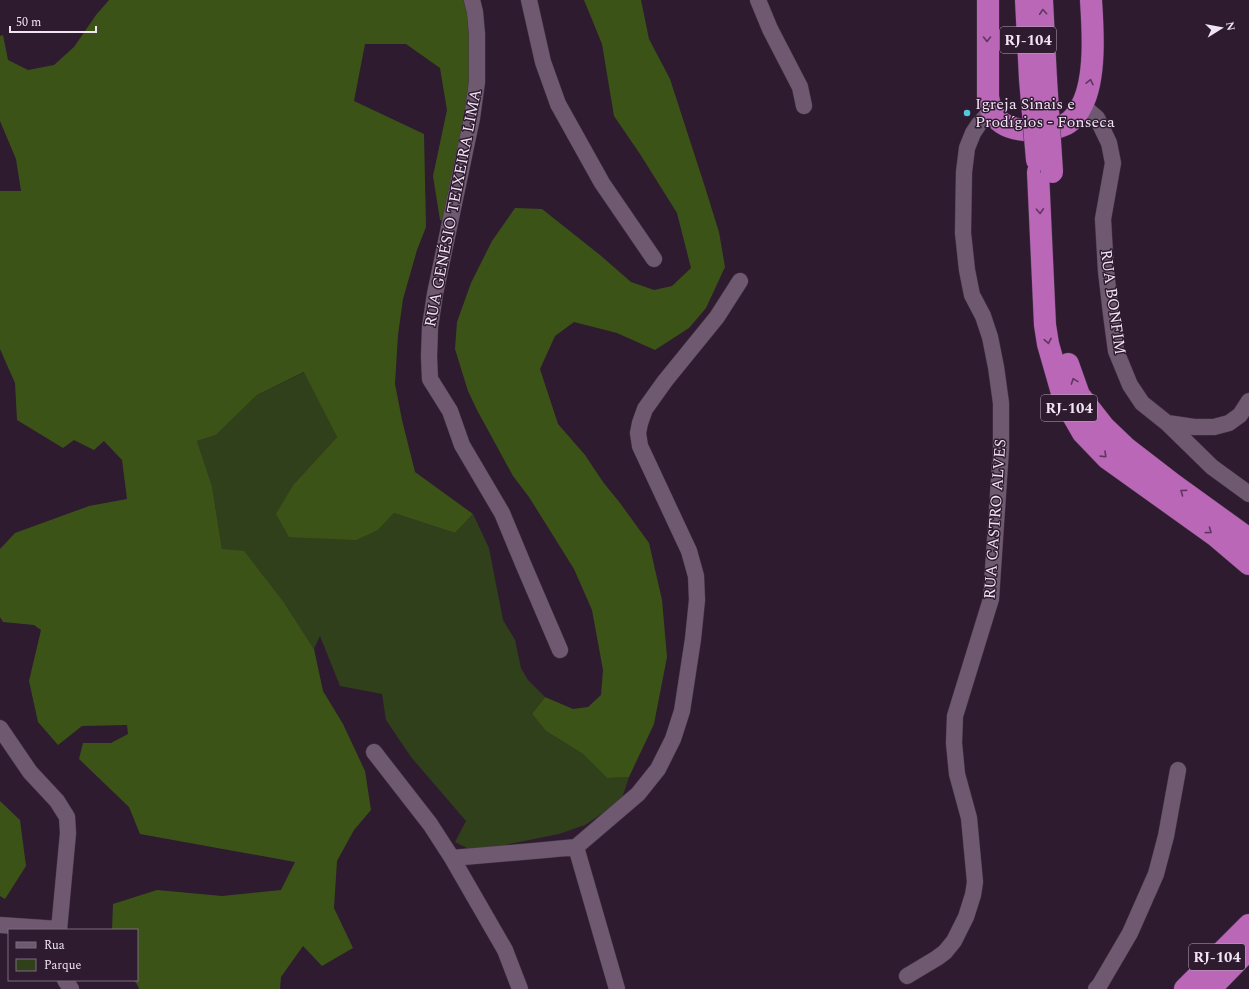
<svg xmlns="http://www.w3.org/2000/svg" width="1249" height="989" font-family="Spectral,serif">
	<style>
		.green { fill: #30401b }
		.forest { fill: #3c5318 }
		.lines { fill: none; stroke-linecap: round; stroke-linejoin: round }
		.minor-casing { stroke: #463647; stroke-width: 17 }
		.highway-casing { stroke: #463647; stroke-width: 23 }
		.minor { stroke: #6f5970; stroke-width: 16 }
		.highway { stroke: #ba67b8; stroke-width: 22 }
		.highway-bridge-casing { stroke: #463647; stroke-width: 23; stroke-linecap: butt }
		.highway-bridge { stroke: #ba67b8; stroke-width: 22 }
		.oneway { stroke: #5f3660 }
		.poi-dot { fill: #53cadc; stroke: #2e1b30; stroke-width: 1.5 }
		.labels { text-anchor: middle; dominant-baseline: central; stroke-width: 3; stroke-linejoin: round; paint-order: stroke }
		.shield { fill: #2e1b30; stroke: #b6a8b8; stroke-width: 1 }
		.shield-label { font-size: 15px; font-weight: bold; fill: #f1e4f2 }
		.poi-label { font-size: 16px; fill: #f1e4f2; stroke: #2e1b30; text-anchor: start }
		.street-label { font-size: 16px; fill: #f1e4f2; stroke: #2e1b30 }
	</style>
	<rect width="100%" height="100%" fill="#2e1b30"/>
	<!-- green -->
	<path class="green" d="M305,372L337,437L294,484L378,530L394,513L455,533L473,514L489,548L503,620L515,640L521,668L528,680L545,697L532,714L546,731L583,754L607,778L629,777L621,801L585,825L559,834L490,848H467L455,842L466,821L411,757L386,720L382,694L340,686L320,636L314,649L285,604L222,549L212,486L197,441L216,435L257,395Z"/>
	<!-- forest -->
	<path class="forest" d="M109,0H468L477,39L448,222L440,220L433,176L447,110L440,68L406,44H365L354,101L424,134L426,227L417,250L403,299L398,335L395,384L402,420L415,472L473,514L455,533L394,513L378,530L356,540L289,537L276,514L294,484L337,437L304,372L257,395L216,435L197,441L212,486L222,549L244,551L285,604L314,649L323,691L343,724L365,771L371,810L354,830L337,861L334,908L353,948L322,966L303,946L281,977L280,989H139L138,986L134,980H137V930H112L113,904L157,890L222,896L281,890L295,862L140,834L129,807L79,759L83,743H111L128,734L127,725L82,726L58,745L38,722L29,681L41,630L34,625L3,622L0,617V549L15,533L89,506L127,499L122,460L104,441L94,450L74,440L63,448L17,420L15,383L0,349V191H21L16,159L0,121V36L3,35L8,60L28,70L54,65L74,47L96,15Z
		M584,0H641L649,39L670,79L704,184L719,232L725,267L706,308L689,328L655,350L617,333L574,322L555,336L540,369L558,424L585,455L603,482L620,503L649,543L662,600L667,657L654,724L629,777L607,778L583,754L546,731L532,714L545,697L573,709L588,707L601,695L603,670L592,610L574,569L529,497L513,476L477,410L468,391L455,349L457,322L471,283L492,241L515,208L542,209L600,255L631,282L654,290L672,286L691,268L677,213L640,154L614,116L602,44Z
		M0,801L20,820L26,866L5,899L0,896Z"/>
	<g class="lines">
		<!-- minor casing -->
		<g class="minor-casing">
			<path id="minor" d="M472,0L475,12L477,34V82L472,118L435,294L430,327L429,357L430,379L450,411L462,445L502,513L524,566L560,650
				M529,0L543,62L558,104L602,183L654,259
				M758,0L770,29L800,87L804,106
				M1082,105L1097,118L1109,143L1113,163L1103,219L1106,271L1111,314L1116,351L1130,385L1142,403L1167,423L1194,427H1214L1229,423L1240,415L1249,401
				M1167,423L1212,467L1249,494
				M0,728L30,772L57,801L67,817L68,833L59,930
				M374,752L430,824L452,858L545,850L576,847L638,794L658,769L673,739L682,711L693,639L697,600L696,576L689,551L640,446L638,433L640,423L645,409L665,381L717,317L740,281
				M576,847L617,989
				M452,858L505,950L520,989
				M0,925L59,929
				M907,976L937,958L945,952L954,941L966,917L973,895L975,882L969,818L957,774L954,743L955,716L991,599L1001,449V403L996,367L990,337L983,316L972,295L967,270L963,233L964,172L967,148L973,133L979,124L991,111
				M65,980L71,989
				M1096,989L1099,986L1130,933L1156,874L1166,836L1178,770"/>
		</g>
		<!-- highway casing -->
		<g class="highway-casing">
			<path id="highway" d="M988,0V97C990,108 993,117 1002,123C1016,133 1049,132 1064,125C1072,122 1078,113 1082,105C1096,78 1093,30 1091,0
				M1026,0L1030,79
				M1042,0L1046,79
				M1038,172L1045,325L1048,344L1064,400L1083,433L1107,458L1216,536L1249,564
				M1068,364L1079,395L1104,427L1126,448L1174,485L1249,539
				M1185,989L1249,925
				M1210,989L1249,949"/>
		</g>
		<!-- minor -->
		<use href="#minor" class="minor"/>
		<!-- highway -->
		<use href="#highway" class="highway"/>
		<!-- highway-bridge casing -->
		<g class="highway-bridge-casing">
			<path id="highway-bridge" d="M1030,79L1037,160
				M1046,79L1052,172"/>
		</g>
		<!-- highway-bridge -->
		<use href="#highway-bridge" class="highway-bridge"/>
	</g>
	<!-- one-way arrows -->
	<defs><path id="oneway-chevron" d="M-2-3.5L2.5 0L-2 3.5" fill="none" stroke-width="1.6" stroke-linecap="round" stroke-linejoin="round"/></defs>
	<g class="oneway">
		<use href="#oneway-chevron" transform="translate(1043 12) rotate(-94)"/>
		<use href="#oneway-chevron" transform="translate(987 39) rotate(90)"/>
		<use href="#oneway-chevron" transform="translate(1090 82) rotate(-78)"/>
		<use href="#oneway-chevron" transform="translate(1040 211) rotate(87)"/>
		<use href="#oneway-chevron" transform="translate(1048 341) rotate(80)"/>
		<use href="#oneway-chevron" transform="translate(1074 381) rotate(-110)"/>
		<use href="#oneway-chevron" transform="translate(1104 455) rotate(44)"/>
		<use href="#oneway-chevron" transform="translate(1183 492) rotate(-144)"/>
		<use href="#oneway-chevron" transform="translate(1209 531) rotate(36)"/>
	</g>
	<!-- markers -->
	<circle class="poi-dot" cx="967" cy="113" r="4"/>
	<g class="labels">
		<!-- shield labels -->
		<g class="shield">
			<rect x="1000" y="27" width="56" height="26" rx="3"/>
			<rect x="1041" y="395" width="56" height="26" rx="3"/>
			<rect x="1189" y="944" width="56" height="26" rx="3"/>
		</g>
		<g class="shield-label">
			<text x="1028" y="40">RJ-104</text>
			<text x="1069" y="408">RJ-104</text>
			<text x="1217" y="957">RJ-104</text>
		</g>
		<!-- poi labels -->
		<g class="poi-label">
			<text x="975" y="104">Igreja Sinais e<tspan x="975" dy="18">Prodígios - Fonseca</tspan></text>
		</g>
		<!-- street labels -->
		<g class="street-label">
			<text transform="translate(453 208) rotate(-79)">RUA GENÉSIO TEIXEIRA LIMA</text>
			<text transform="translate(1113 302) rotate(82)">RUA BONFIM</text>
			<text transform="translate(995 519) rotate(-86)">RUA CASTRO ALVES</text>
		</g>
	</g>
	<!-- legend -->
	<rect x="8" y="929" width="130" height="52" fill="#2e1b30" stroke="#7c6b7e"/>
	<rect x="16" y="942" width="20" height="6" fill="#6f5970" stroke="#7c6b7e"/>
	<text x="44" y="949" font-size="12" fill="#f1e4f2">Rua</text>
	<rect x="16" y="959" width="20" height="12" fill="#30401b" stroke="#7c6b7e"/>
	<text x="44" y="969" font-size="12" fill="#f1e4f2">Parque</text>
	<!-- north arrow -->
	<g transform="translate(1221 28) rotate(79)" stroke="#2e1b30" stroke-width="3" paint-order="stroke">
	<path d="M0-3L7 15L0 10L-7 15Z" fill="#f1e4f2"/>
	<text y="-6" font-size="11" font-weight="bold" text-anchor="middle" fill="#f1e4f2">N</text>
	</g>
	<!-- scale -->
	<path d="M10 26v6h86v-6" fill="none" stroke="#f1e4f2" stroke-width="2"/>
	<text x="16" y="26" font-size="12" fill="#f1e4f2" stroke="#2e1b30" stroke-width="3" paint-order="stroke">50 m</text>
</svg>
